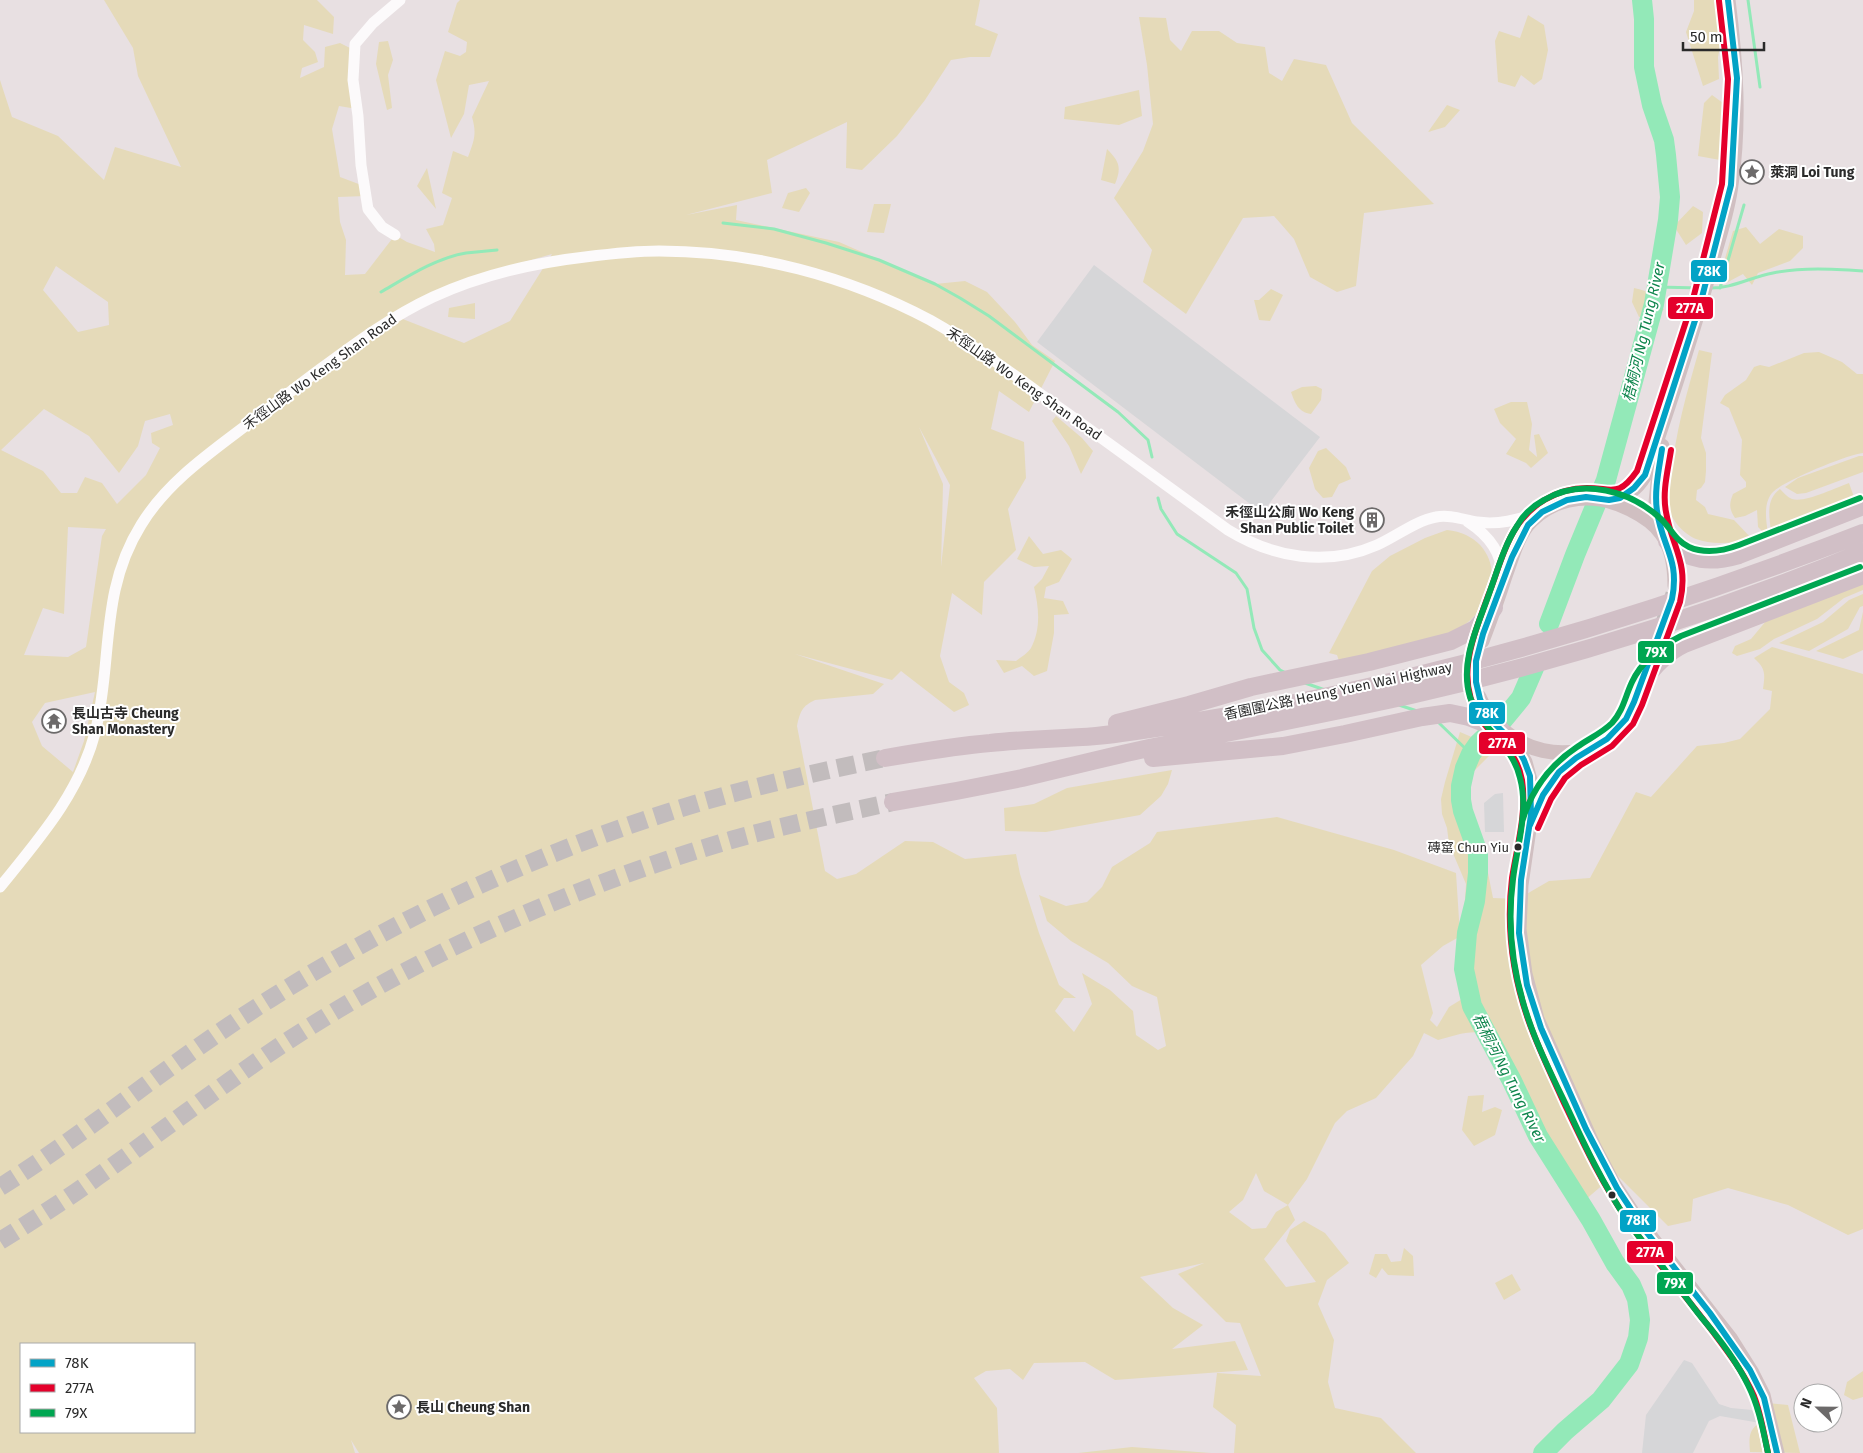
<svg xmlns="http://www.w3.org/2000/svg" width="1863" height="1453" font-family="'Fira Sans','Noto Sans SC',sans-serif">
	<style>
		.industrial { fill: #d6d6d8 }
		.green { fill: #e5dab9; fill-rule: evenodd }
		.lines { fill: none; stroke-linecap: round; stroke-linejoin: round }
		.stream { stroke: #93e9b8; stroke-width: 3 }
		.river { stroke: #93e9b8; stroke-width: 20 }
		.major-tunnel { stroke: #c2bcbd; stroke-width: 15; stroke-dasharray: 15 8; stroke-linecap: butt }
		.highway-tunnel { stroke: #c2bcbd; stroke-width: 18; stroke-dasharray: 18 9; stroke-linecap: butt }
		.minor { stroke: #fcfafb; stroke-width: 11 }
		.major { stroke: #d0bfc1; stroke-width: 15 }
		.highway { stroke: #d1bfc6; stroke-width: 18 }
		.bus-1-casing { stroke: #fff; stroke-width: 10 }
		.bus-2-casing { stroke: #fff; stroke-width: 10 }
		.bus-3-casing { stroke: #fff; stroke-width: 10 }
		.bus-1 { stroke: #02a3c6; stroke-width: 6 }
		.bus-2 { stroke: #e4002b; stroke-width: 6 }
		.bus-3 { stroke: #00a651; stroke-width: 6 }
		.bus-dot { fill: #2a2a2a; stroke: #fff; stroke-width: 2 }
		.labels { text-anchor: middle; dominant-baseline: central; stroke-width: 4; stroke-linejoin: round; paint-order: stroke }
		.bus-label { font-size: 13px; fill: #2a2a2a; stroke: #fff; text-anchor: end }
		.poi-label { font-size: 14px; font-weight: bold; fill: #2a2a2a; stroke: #fff; text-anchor: start }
		.street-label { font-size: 14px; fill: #2a2a2a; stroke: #fff }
		.water-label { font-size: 15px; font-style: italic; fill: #0e854c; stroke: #fff }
		.line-badge { stroke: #fff; stroke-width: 2 }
		.badge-label { font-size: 14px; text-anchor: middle; font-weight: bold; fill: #fff }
	</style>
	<rect width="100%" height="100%" fill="#e8e0e2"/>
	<!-- industrial -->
	<path class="industrial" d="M1094,265L1320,437L1262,513L1037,342Z
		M1503,793L1504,832H1485L1484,803L1495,794Z
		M1684,1360L1692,1363L1719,1404L1731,1408L1752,1410L1760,1423L1720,1416L1709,1421L1693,1453H1642L1646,1415Z"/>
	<!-- green -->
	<path class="green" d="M104,0H317L334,17L333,34L304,25L303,40L315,52L318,62L302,68L300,78L324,67L325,47L340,43L354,50L357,109L339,106L332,129L340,177L364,186L366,196L338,197L340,222L346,240L345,275L365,274L395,235L407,242L435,252L434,244L426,229L443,225L452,198L442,193L453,151L468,157C474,141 477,134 472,117L489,81L469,85L464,114L451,138L436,80L445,51L460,56L466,52L467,42L448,32L457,3L460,0H980L975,25L998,34L990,57H970L951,60L925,100L897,136L862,170L846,168L847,122L767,160L772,193L686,215L737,205L736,220L839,242L935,284L965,281L987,292L1015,322L1032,345L1055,361L1029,412L999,391L991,429L1024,442L1026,478L1008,509L1016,550L984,582L982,615L952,593L940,656L949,682L964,693L969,705L954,712L901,671L892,680L795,654L884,684L873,694L815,700C802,706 800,712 797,726L825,871L837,879L856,874L905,841L933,842L965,859L1016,854L1020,874L1039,933L1059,985L1076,998H1064L1055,1011L1074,1032L1092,1004L1082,973L1110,990L1133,1011L1136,1035L1158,1050L1166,1046L1157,997L1132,986L1108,963L1071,941L1047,921L1039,895L1066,906L1087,902L1102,887L1112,867L1150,843L1157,832L1277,817L1394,850L1456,873L1460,935L1464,914L1466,884L1449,844L1447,828L1442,814L1441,799L1445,782L1460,732L1474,738L1493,752L1473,772L1466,811L1479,828L1493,898L1518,899L1549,881L1590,878L1636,792L1651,797L1697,746L1724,743L1740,739L1770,709L1772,691L1763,689C1765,674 1766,669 1754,658L1772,647L1863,674V1229L1848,1235L1788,1205L1728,1188L1693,1199L1691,1221L1668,1226L1585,1143L1605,1183L1578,1206L1499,1046L1480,1017L1484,1033C1468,1030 1453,1036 1438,1040L1424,1033L1413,1056L1376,1098L1347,1111L1335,1123L1307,1179L1288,1205L1295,1220L1264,1259L1286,1287L1316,1282L1286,1241L1290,1230L1304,1221L1325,1233L1349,1263L1327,1280L1318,1304L1334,1340L1328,1382L1335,1408L1381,1418L1416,1453H1234L1236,1425L1213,1407L1217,1373L1261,1376L1240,1323L1226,1322L1178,1274L1204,1263L1140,1277L1173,1308L1203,1325L1172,1349L1235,1341L1248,1370L1115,1380L1085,1362L1034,1363L1023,1380L1010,1369L986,1371L974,1378L997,1408L999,1453H359L351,1440L355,1453H0V80L12,117L58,136L104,180L115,147L181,167L138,76L133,48ZM552,254L510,321L464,343L395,316L486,273ZM56,266L108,302L109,325L78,332L43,290ZM44,409L89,436L119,473L138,446L145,421L170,414L173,425L151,433L152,443L160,448L146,475L117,504L102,483L85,477L77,493H61L43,471L1,450ZM919,427L950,485L941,567L943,484ZM68,527L106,529L102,536L86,647L68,657L24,655L43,608L64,614ZM95,692L84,741L73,772L42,746L32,722L45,703ZM1459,937C1457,955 1457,980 1467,996L1449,1007L1437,1027L1430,1020L1433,1013L1421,965L1443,946ZM1256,1173L1264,1191L1288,1205L1276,1212L1266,1228L1252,1229L1229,1212L1243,1200ZM21,1344H194V1432H21Z
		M1694,0H1716L1724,29L1718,57L1719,79L1703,86L1686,32L1694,11Z
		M1528,15L1544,25L1548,50L1542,79L1534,85L1521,75L1515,87L1498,82L1495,41L1499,31L1520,38Z
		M1139,17L1166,18L1170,40L1181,51L1192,31H1219L1237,43L1265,47L1269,73L1282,81L1294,59L1326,65L1352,123L1434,204L1364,213L1356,286L1337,292L1310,277L1294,239L1274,216L1243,218L1186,314L1143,282L1152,250L1114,198L1143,151L1153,124L1147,65Z
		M388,41L393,60L388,75L392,108L387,110L376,64L379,42Z
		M1139,90L1142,116L1119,125L1064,119L1065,107Z
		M1712,95L1723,103L1720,160L1698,156L1704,103Z
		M1447,105L1460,110L1445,127L1428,132Z
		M1107,149C1119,161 1122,167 1115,184L1101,180Z
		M427,168L436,209L417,186Z
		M806,188L810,193L799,212L782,208L788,193Z
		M874,204H891L884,233L867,232Z
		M1693,206L1703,212L1702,233L1686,245L1674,226Z
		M1746,227L1760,244L1779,229L1803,236V248L1790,261L1758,273L1752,285L1743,274L1726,283L1721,272L1733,231Z
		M1634,288C1649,291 1658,296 1664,310L1639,317L1632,302Z
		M1271,289L1283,295L1270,321L1259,320L1254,300H1259Z
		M475,303V319L448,317L449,308Z
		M1699,350L1712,353L1701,438L1706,453V471L1705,482L1701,488L1697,490L1696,500L1705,507L1708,514L1734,520L1753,540C1734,542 1714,546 1696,539C1684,534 1671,520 1669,508C1668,498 1670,487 1671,477C1675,433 1687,392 1699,350Z
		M1819,352L1842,362L1857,374H1863V453C1849,454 1783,481 1773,492C1763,502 1766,521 1768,533L1765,534L1758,527L1757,510L1745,516L1735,518C1729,509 1729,504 1733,494L1746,487V482L1740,475L1742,440L1729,408L1720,403L1725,395L1746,380L1754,367L1760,365L1769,367L1804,353Z
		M1316,386L1322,389L1321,400L1311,414C1298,412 1295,403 1291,392L1302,387Z
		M1511,402H1527L1532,424L1529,450L1537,457L1534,435L1539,434L1548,453L1531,468L1526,463L1506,454L1516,439L1500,423L1494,409Z
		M1056,416L1082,438L1093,451L1081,474L1069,446L1052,421Z
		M1326,448L1346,467L1351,479L1339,484L1332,497L1323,498L1315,489L1309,468L1318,451Z
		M1859,456H1863V472L1806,493L1797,494L1785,487L1798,478Z
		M1849,483L1854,497L1771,531C1769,515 1766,499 1780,489C1784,493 1787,497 1792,499C1805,503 1835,488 1849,483Z
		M1447,530C1488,534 1504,573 1482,606C1474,619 1463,627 1450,633L1339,661L1337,655L1329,653L1372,571L1390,556L1425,538Z
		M1029,536L1043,554L1061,550L1072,559L1059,582L1046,587L1044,598L1063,601L1069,614L1054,615V633L1047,671L1034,676L1022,666L1004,673L996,660L1016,661C1021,657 1028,653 1031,648C1041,629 1039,608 1034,587L1042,579L1049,566L1034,567L1017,559Z
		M1863,580V590L1844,598L1817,619L1774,639L1760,649L1737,656L1732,653L1735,646L1751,639L1766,621Z
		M1863,594V606L1860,607L1848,629L1809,651L1779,643L1823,622L1849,600Z
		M1863,612V650L1843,659L1816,651L1859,630Z
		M1172,770L1168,784L1161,796L1140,815L1046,832L1005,831L1004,808L1034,804L1067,788Z
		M1484,1095L1482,1112L1495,1107L1502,1110L1495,1135L1474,1146L1462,1130L1468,1096Z
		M1404,1248L1413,1256L1414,1276L1388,1275L1382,1268L1376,1278L1369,1274L1375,1254H1387L1391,1262L1401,1261Z
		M1512,1274L1521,1290L1504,1300L1495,1283Z
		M1863,1371V1397L1853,1400L1844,1395L1847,1382Z
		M1768,1403L1788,1405L1800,1453L1750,1452C1749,1440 1748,1429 1760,1423L1761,1411Z
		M1132,1447L1211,1453H1078Z"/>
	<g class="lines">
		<!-- stream -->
		<path class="stream" d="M1748,0L1760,87
			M723,223L774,229L826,243L879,260L935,284L960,298L989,316L1118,412L1148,440L1152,457
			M1657,287L1700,288
			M1709,288C1731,289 1751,277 1773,273C1803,267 1833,269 1863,271
			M1720,288L1744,205
			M381,292C407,277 436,258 466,253C476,252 486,251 497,250
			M1158,498L1161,509L1177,534L1236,573L1247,589L1254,628L1262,650L1280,670L1286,673
			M1305,683L1325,690
			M1399,705L1417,711
			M1438,722L1471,754"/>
		<!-- river -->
		<path class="river" d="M1549,624L1575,555L1606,480L1654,304L1668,220L1670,197L1666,155L1664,140L1652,105L1644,67V19L1642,0
			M1534,668L1521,698L1503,720L1478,744L1471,754L1465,768L1461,786V800L1463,811L1478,853V873L1475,901L1467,933L1464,969L1472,1006L1512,1081L1538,1136L1591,1220L1615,1263L1631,1285L1637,1299L1640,1320L1638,1338L1629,1364L1601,1400L1565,1431L1543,1453"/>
		<!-- major-tunnel -->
		<path class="major-tunnel" d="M1653,651L1673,594"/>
		<!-- highway-tunnel -->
		<path class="highway-tunnel" d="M0,1187C93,1129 177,1057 270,999C396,919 530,856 672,811C742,789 813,773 885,758
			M0,1241C33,1220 66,1200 97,1177C166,1129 232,1076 303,1031C435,947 581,884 731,840C784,825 839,814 893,802"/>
		<!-- minor -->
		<path class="minor" d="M395,235L382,227L368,209L361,165L358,116L353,80L355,44L373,23L400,0
			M1468,522C1488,535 1503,552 1502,578
			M0,887C38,840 79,794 95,733C113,662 99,592 141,525C164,487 200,460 236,433C262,413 289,393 315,373C353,345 390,317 433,297C481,275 533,263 585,257C609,254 634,251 659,251C753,251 847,276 930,320C978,347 1022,381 1067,413C1120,452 1174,491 1228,530C1274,558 1327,567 1377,545C1397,536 1415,521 1436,517C1450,514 1464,520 1477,522C1499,525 1517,520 1537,513"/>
		<!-- major -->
		<path class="major" d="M1609,500C1627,494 1635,492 1645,475C1669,404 1693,334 1712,262C1719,236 1728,211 1731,185C1740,123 1736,62 1728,0
			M1662,531L1656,502L1662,446
			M1482,641C1490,620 1498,598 1505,576C1512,558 1517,535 1531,521C1558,494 1596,492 1630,509C1642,515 1654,522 1662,534C1673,549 1675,568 1675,586
			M1479,697C1501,753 1580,774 1621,726C1638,706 1644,675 1653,651
			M1509,736L1525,762L1530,780V822L1521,885L1519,929L1525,974L1537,1019L1594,1147L1613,1183L1636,1218L1730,1338L1752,1373L1763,1395L1777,1453
			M1533,816C1547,786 1558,771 1585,752"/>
		<!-- highway -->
		<path class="highway" d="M1667,541C1689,562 1711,563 1739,555L1863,506
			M1641,684C1652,668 1665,653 1684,644L1863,575
			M1117,723L1189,705L1251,687L1369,662L1451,641L1475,629L1494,608
			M885,758C920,752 955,746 990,743C1026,739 1061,739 1096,736C1127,733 1157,728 1187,723C1419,685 1644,618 1863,533
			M1153,758L1283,746L1345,734L1422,717L1450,713L1469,717L1500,729
			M893,802C936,795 979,787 1022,778C1064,768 1107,757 1149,748C1237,731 1324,714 1411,695C1564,660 1718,612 1863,552"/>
		<!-- bus-1 casing -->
		<g class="bus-1-casing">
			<path id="bus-1" d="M1728,0L1737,78L1731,185L1700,305L1645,475L1634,488L1620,498L1609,500L1586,497L1567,500L1542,512L1528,525L1512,557L1483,634L1476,661V682L1480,699L1485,710L1492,721L1515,744L1524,760L1530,776L1531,815L1521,880L1519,933L1527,985L1541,1028L1586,1129L1617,1188L1644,1229L1710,1313L1750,1370L1764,1398L1777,1453
				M1530,825L1543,795L1559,772L1576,758L1607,739L1626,719L1634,702L1672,599C1680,559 1662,547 1657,511C1654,491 1659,469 1662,449"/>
		</g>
		<!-- bus-2 casing -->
		<g class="bus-2-casing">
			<path id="bus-2" d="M1719,1L1728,79L1722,184L1692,303L1637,471C1618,498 1613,488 1587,488C1557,488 1529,505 1514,531C1502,551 1497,574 1488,596C1474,636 1454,678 1480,718C1495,742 1516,747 1522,780C1527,813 1517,846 1512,878C1506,927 1513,977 1529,1022C1539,1050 1552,1076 1564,1103C1583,1143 1602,1184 1628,1221C1654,1260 1685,1295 1713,1332C1728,1352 1744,1373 1754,1396C1761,1414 1764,1434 1768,1453
				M1538,828L1551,799L1565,778L1581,765L1612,746L1633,724L1642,705L1680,602C1689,562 1672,548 1666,512C1662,492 1668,470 1671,450"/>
		</g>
		<!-- bus-3 casing -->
		<g class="bus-3-casing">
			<path id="bus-3" d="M1522,822C1531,791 1550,765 1577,747C1588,739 1602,733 1612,723C1623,711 1625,697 1632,682C1642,661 1661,646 1681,636L1860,567
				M1768,1453C1763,1430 1759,1407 1748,1385C1736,1360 1719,1338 1701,1317C1689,1302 1678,1286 1666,1271C1653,1254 1639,1238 1627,1220C1603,1184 1585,1146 1567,1107C1556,1084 1544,1060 1535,1037C1515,987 1506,932 1513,879C1517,846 1529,811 1520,778C1513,745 1480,728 1470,697C1459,661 1479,624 1490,591C1498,569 1504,546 1517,526C1523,515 1533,506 1544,500C1582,477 1632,491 1662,520C1672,530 1676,541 1689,547C1705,554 1723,551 1739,545L1860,498"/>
		</g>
		<!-- bus-1 -->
		<use href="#bus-1" class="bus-1"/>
		<!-- bus-2 -->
		<use href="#bus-2" class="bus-2"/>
		<!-- bus-3 -->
		<use href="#bus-3" class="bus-3"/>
	</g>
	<!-- icons -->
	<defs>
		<g id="sight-ring" transform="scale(1.25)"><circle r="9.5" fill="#fff" stroke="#6c6a6a" stroke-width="1.5"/><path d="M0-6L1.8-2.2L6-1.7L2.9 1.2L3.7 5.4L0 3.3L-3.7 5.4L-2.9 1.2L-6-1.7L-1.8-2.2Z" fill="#6c6a6a"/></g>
		<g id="building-ring" transform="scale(1.25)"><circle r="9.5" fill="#fff" stroke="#6c6a6a" stroke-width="1.5"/><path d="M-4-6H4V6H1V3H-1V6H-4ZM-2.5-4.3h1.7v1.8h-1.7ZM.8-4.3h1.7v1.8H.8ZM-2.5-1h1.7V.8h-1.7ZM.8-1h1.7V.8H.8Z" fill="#6c6a6a"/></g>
		<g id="temple-ring" transform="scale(1.25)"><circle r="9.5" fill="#fff" stroke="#6c6a6a" stroke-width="1.5"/><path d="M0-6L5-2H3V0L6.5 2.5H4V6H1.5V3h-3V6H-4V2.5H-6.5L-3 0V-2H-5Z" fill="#6c6a6a"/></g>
	</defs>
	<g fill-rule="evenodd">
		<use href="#sight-ring" x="1752" y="172"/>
		<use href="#building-ring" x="1372" y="520"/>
		<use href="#temple-ring" x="54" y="721"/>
		<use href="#sight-ring" x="399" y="1407"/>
	</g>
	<!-- markers -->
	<g class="bus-dot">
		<circle cx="1518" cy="847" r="4.5"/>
		<circle cx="1612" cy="1195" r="4.5"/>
	</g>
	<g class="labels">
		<!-- bus labels -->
		<g class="bus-label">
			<text x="1509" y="847">磚窰 Chun Yiu</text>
		</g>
		<!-- poi labels -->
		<g class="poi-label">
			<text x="1770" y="172">萊洞 Loi Tung</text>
			<text x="1354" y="512" text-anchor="end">禾徑山公廁 Wo Keng<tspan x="1354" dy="16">Shan Public Toilet</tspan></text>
			<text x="72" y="713">長山古寺 Cheung<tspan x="72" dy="16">Shan Monastery</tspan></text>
			<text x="416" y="1407">長山 Cheung Shan</text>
		</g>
		<!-- street labels -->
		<g class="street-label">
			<text transform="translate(320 372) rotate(-36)">禾徑山路 Wo Keng Shan Road</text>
			<text transform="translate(1024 384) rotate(35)">禾徑山路 Wo Keng Shan Road</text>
			<text transform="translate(1338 691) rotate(-12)">香園圍公路 Heung Yuen Wai Highway</text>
		</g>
		<!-- water labels -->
		<g class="water-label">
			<text transform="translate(1644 332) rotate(-77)">梧桐河 Ng Tung River</text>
			<text transform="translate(1509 1078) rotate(63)">梧桐河 Ng Tung River</text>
		</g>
	</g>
	<g class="line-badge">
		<rect x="1690" y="259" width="38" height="24" rx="5" fill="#02a3c6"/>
		<rect x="1667" y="296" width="47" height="24" rx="5" fill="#e4002b"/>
		<rect x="1637" y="640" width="38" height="24" rx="5" fill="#00a651"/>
		<rect x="1468" y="701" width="38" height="24" rx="5" fill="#02a3c6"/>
		<rect x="1478" y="731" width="48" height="24" rx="5" fill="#e4002b"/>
		<rect x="1619" y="1209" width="38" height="24" rx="5" fill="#02a3c6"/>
		<rect x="1626" y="1240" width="48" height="24" rx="5" fill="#e4002b"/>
		<rect x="1656" y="1271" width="38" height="24" rx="5" fill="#00a651"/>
	</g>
	<g class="badge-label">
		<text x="1709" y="276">78K</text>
		<text x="1690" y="313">277A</text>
		<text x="1656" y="657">79X</text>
		<text x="1487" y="718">78K</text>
		<text x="1502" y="748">277A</text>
		<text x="1638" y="1225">78K</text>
		<text x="1650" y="1257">277A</text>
		<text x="1675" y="1288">79X</text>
	</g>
	<!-- legend -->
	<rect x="20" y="1343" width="175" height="90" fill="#ffffff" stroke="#aaaaaa"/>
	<rect x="30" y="1359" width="25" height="8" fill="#02a3c6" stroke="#aaaaaa"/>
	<text x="65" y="1368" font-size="15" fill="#2a2a2a">78K</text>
	<rect x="30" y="1384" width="25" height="8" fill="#e4002b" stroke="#aaaaaa"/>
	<text x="65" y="1393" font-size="15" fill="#2a2a2a">277A</text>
	<rect x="30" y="1409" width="25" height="8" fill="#00a651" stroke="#aaaaaa"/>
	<text x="65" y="1418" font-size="15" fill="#2a2a2a">79X</text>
	<!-- north arrow -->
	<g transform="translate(1818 1408) rotate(292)"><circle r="24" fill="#ffffff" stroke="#aaaaaa"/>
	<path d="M0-4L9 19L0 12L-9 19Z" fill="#6c6a6a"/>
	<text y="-8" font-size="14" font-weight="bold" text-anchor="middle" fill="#2a2a2a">N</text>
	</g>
	<!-- scale -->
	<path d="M1683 42v8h81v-8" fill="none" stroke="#2a2a2a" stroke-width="2.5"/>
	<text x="1690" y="42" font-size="15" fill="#2a2a2a" stroke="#ffffff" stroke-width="4" paint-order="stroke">50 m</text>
</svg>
